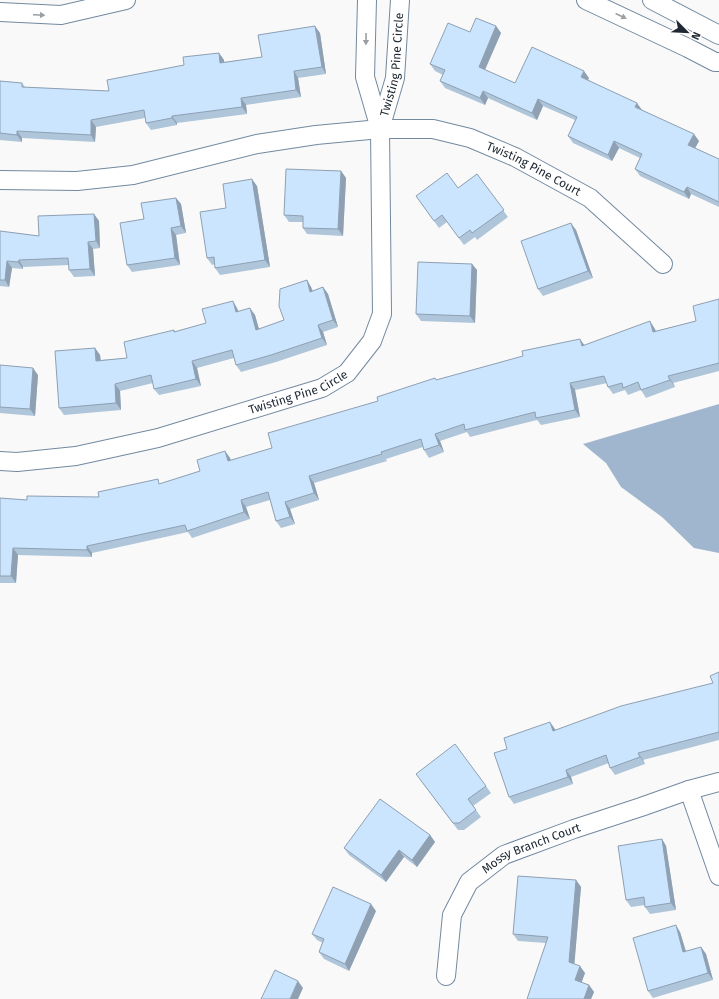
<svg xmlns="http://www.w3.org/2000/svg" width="719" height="999" font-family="'Fira Sans',sans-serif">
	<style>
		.water { fill: #a0b6ce }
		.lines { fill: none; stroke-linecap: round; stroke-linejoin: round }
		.minor-casing { stroke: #7289a0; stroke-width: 20 }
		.minor { stroke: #fff; stroke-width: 18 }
		.wall { fill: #afc5da }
		.shaded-wall { fill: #8ea0b2 }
		.building { fill: #cbe5fe; stroke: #8ea0b2 }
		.oneway { fill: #9b9fa3 }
		.labels { text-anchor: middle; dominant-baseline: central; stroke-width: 3; stroke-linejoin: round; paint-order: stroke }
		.street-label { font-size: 12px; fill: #202933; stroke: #fff }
	</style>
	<rect width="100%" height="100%" fill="#f9f9f9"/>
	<!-- water -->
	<path class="water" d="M719,404V553L694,548L662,517L621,487L606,463L583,444Z"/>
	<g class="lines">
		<!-- minor casing -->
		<g class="minor-casing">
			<g id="minor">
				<path d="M586,0L688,48L715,62H719"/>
				<path d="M652,0L719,35"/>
				<path d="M0,12L61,15L126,0"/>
				<path id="s1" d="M380,129L395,78L400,0"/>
				<path id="s2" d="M0,180L77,181L133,175L257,144L316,135L380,129H433L470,138L515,157L590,198L663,264"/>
				<path id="s3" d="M0,461L17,462L76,456L158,438L322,388L347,373L372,341L382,314L380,129L365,77L367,0"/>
				<path d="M689,790L719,876"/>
				<path id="s4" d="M446,976L452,915L469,882L504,855L574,829L641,807L689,790L719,782"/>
			</g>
		</g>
		<!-- minor -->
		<use href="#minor" class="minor"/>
	</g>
	<!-- wall -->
	<path class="wall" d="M496,26L501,33L485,70L515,83L589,78L588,80L699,141L695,148L719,159V207L691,194L689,199L640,176L635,169L640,158L619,148L612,161L573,143L568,136L575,120L543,106L537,120L488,98L485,105L445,88L440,81L443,75L435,71L430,64L470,32Z
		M320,33L326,74L298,78L301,97L246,105L247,114L177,123V125L151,130L146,123L145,118L96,127L95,142L22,138V142L0,140V81L22,83L25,87L109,91L219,53L224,60V62L262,57Z
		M341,171L346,178L343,236L307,234L303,228V222H289L284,215Z
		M477,174L508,217L477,240L475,237L464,245L447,222L439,228L416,196L458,188Z
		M257,186L270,267L220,275L215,268V264L212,265L207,258L226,208Z
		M176,198L181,204L186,233L176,235L180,265L132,272L127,265L144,219Z
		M94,214L99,221L100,248L93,249L95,276L74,277L69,270V265L23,267V269L12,268L9,287L0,286V231L39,236Z
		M576,230L593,278L543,296L538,289Z
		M472,264L477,270L475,323L421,321L416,314Z
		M307,280L311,287L313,291L323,287L328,294L338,327L323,332L327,345L276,362L241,372L236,365L234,358L197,368L201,386L159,395L154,389L153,383L120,391L121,410L64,415L59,408L95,348L100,355L101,360L127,358L174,330L175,332L206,323L237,308L238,311L255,315L259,329L284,320Z
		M719,299V371L673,383L675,387L646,398L641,390L628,395L625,390L613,394L608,387L607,383L575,390L580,417L541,425L537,420L470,437L467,432L440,441L444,452L429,458L424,450L423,447L386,459L387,461L314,483L319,500L290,509L295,524L281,528L276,521L270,500L246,507L250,519L192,538L188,532L92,553V557L18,555L16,583H0V498L27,500L99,497L161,484L200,471L225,451L230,458L231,460L272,448L378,401L436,380L655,329L656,331L696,321Z
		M0,365L38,375L35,416L0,413Z
		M719,672V740L643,760L645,764L615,775L610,768L609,763L571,777L573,784L514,804L509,797L507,749L555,729V730L713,683Z
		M421,781L486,786L491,793L473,806L481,817L464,830H458Z
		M430,835L435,842L417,867L404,857L386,882L349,855L344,848Z
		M662,839L666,846L676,910L650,914L645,907V905L631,907L626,900Z
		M576,880L581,887L574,964L585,973L581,982L589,985L594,992L591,999H527L546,943L518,941L513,934Z
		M376,911L349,971L324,959L319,952L323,943L317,940L312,934Z
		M680,932L686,951L701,947L706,954L713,980L653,998L648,991Z"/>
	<!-- shaded-wall -->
	<path class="shaded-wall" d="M315,26L320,33L326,74L322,67Z
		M496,26L501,33L483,74L479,67Z
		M219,53L224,60L225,70L220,63Z
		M294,71L298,78L301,97L296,90Z
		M584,71L589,78L586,84L581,77Z
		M483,91L488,98L485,105L480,98Z
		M241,98L246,105L247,114L242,107Z
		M538,99L543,106L537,120L532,113Z
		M637,103L642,110L635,107Z
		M172,116L177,123V125L172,118Z
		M91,120L96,127L95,142L91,135Z
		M17,131L22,138V142L17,135Z
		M694,134L699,141L693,152L688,145Z
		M614,141L619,148L612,161L608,155Z
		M341,171L346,178L343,236L338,229Z
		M252,179L257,186L270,267L265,260Z
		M687,187L691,194L689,199L684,192Z
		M176,198L181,204L186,233L181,226Z
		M94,214L99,221L100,248L96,241Z
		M571,223L576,230L593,278L588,271Z
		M171,228L176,235L180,265L175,258Z
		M88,242L93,249L95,276L90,269Z
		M19,260L23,267V269L18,262Z
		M7,261L12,268L9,287L5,280Z
		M472,264L477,270L475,323L470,316Z
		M307,280L311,287L315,299L310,292Z
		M323,287L328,294L338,327L333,320Z
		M233,301L237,308L241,319L236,312Z
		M250,308L255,315L261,337L256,330Z
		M650,321L655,329L658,339L653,332Z
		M318,325L323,332L327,345L322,338Z
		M580,339L585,346H582Z
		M95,348L100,355L101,367L96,361Z
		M192,361L197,368L201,386L196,379Z
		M33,368L38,375L35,416L30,409Z
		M668,376L673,383L675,387L670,380Z
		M570,383L575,390L580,417L575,410Z
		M115,384L120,391L121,410L116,403Z
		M435,434L440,441L444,452L439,445Z
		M225,451L230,458L233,468L228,461Z
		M309,476L314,483L319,500L314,493Z
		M241,500L246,507L250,519L244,512Z
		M285,502L290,509L295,524L290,517Z
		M87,546L92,553V557L87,550Z
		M13,548L18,555L16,583L11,576Z
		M550,722L555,729L558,738L553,731Z
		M638,753L643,760L645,764L640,757Z
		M566,770L571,777L573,784L568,777Z
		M430,835L435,842L417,867L412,860Z
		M662,839L666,846L676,910L671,903Z
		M399,850L404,857L386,882L381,875Z
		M576,880L581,887L574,969L569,962Z
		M371,904L376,911L349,971L345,964Z
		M676,925L680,932L688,959L683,952Z
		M701,947L706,954L713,980L708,973Z
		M580,966L585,973L580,987L575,980Z
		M298,981L303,988L298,999H290Z
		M589,985L594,992L591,999H584Z"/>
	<!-- building -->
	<path class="building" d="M476,18L496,26L479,67L515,83L532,47L584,71L581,77L637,103L635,107L694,134L688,145L719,159V202L687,187L684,192L635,169L642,154L614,141L608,155L568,136L577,117L538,99L532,113L483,91L480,98L440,81L445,70L430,64L448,23L470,32Z
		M315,26L322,67L294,71L296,90L241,98L242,107L172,116V118L146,123L144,110L91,120V135L17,131V135L0,133V81L22,83V87L109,91L107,80L184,65L183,57L219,53L220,63L262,57L258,35Z
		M286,169L341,171L338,229L303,228V216L284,215Z
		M447,173L458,188L477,174L504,210L472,233L470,230L459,238L442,215L434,221L416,196Z
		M252,179L265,260L215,268L214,257L207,258L200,212L226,208L223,184Z
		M176,198L181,226L171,228L175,258L127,265L120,223L144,219L141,203Z
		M94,214L96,241L88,242L90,269L69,270L68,258L19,260L18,262L7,261L5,280H0V231L39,236L38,216Z
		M571,223L588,271L538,289L521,241Z
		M418,262L472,264L470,316L416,314Z
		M307,280L310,292L323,287L333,320L318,325L322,338L271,355L236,365L232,350L192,361L196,379L154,389L151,375L115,384L116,403L59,408L55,351L95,348L96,361L127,358L124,342L174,330V332L206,323L202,309L233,301L236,312L250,308L256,330L284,320L279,306L280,289Z
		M719,299V363L668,376L670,380L641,390L638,382L623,388L622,383L608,387L604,376L570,383L575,410L536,418L535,412L465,430L464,424L435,434L439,445L424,450L421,439L381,452L382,454L309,476L314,493L285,502L290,517L276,521L268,492L241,500L244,512L187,531L185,525L87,546V550L13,548L11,576H0V498L27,500V496L99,497L98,492L158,479L159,484L200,471L197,460L225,451L228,461L272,448L268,433L378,401L377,397L435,378L436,380L523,356L522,351L580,339L582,346L650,321L653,332L696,321L693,306Z
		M0,365L33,368L30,409L0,407Z
		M719,672V732L638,753L640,757L610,768L606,755L566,770L568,777L509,797L494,753L507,749L504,738L550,722L553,731L621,706L713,683L710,676Z
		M455,744L486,786L468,799L476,810L459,823H453L416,774Z
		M380,799L430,835L412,860L399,850L381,875L344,848Z
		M662,839L671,903L645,907L644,897L626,900L618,846Z
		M518,876L576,880L569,962L580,966L575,980L589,985L584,999H527L548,937L513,934Z
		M333,887L371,904L345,964L319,952L324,939L312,934Z
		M676,925L683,952L701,947L708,973L648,991L633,938Z
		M275,970L298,981L290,999H261Z"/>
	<!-- one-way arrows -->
	<defs><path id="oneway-solid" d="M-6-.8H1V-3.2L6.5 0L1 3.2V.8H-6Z"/></defs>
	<g class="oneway">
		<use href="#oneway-solid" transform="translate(39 15) rotate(2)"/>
		<use href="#oneway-solid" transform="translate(621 16) rotate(25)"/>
		<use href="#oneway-solid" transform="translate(366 39) rotate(91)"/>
	</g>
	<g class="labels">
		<!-- street labels -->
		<g class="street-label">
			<text stroke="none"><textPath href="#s1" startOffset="66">Twisting Pine Circle</textPath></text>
			<text stroke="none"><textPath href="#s2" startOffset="547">Twisting Pine Court</textPath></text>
			<text stroke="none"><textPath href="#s3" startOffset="308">Twisting Pine Circle</textPath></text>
			<text stroke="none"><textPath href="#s4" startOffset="170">Mossy Branch Court</textPath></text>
		</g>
	</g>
	<!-- north arrow -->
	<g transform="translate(687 32) rotate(114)" stroke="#ffffff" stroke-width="3" paint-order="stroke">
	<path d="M0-3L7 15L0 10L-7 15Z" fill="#202933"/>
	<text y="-6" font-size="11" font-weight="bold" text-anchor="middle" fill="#202933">N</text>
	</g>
</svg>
